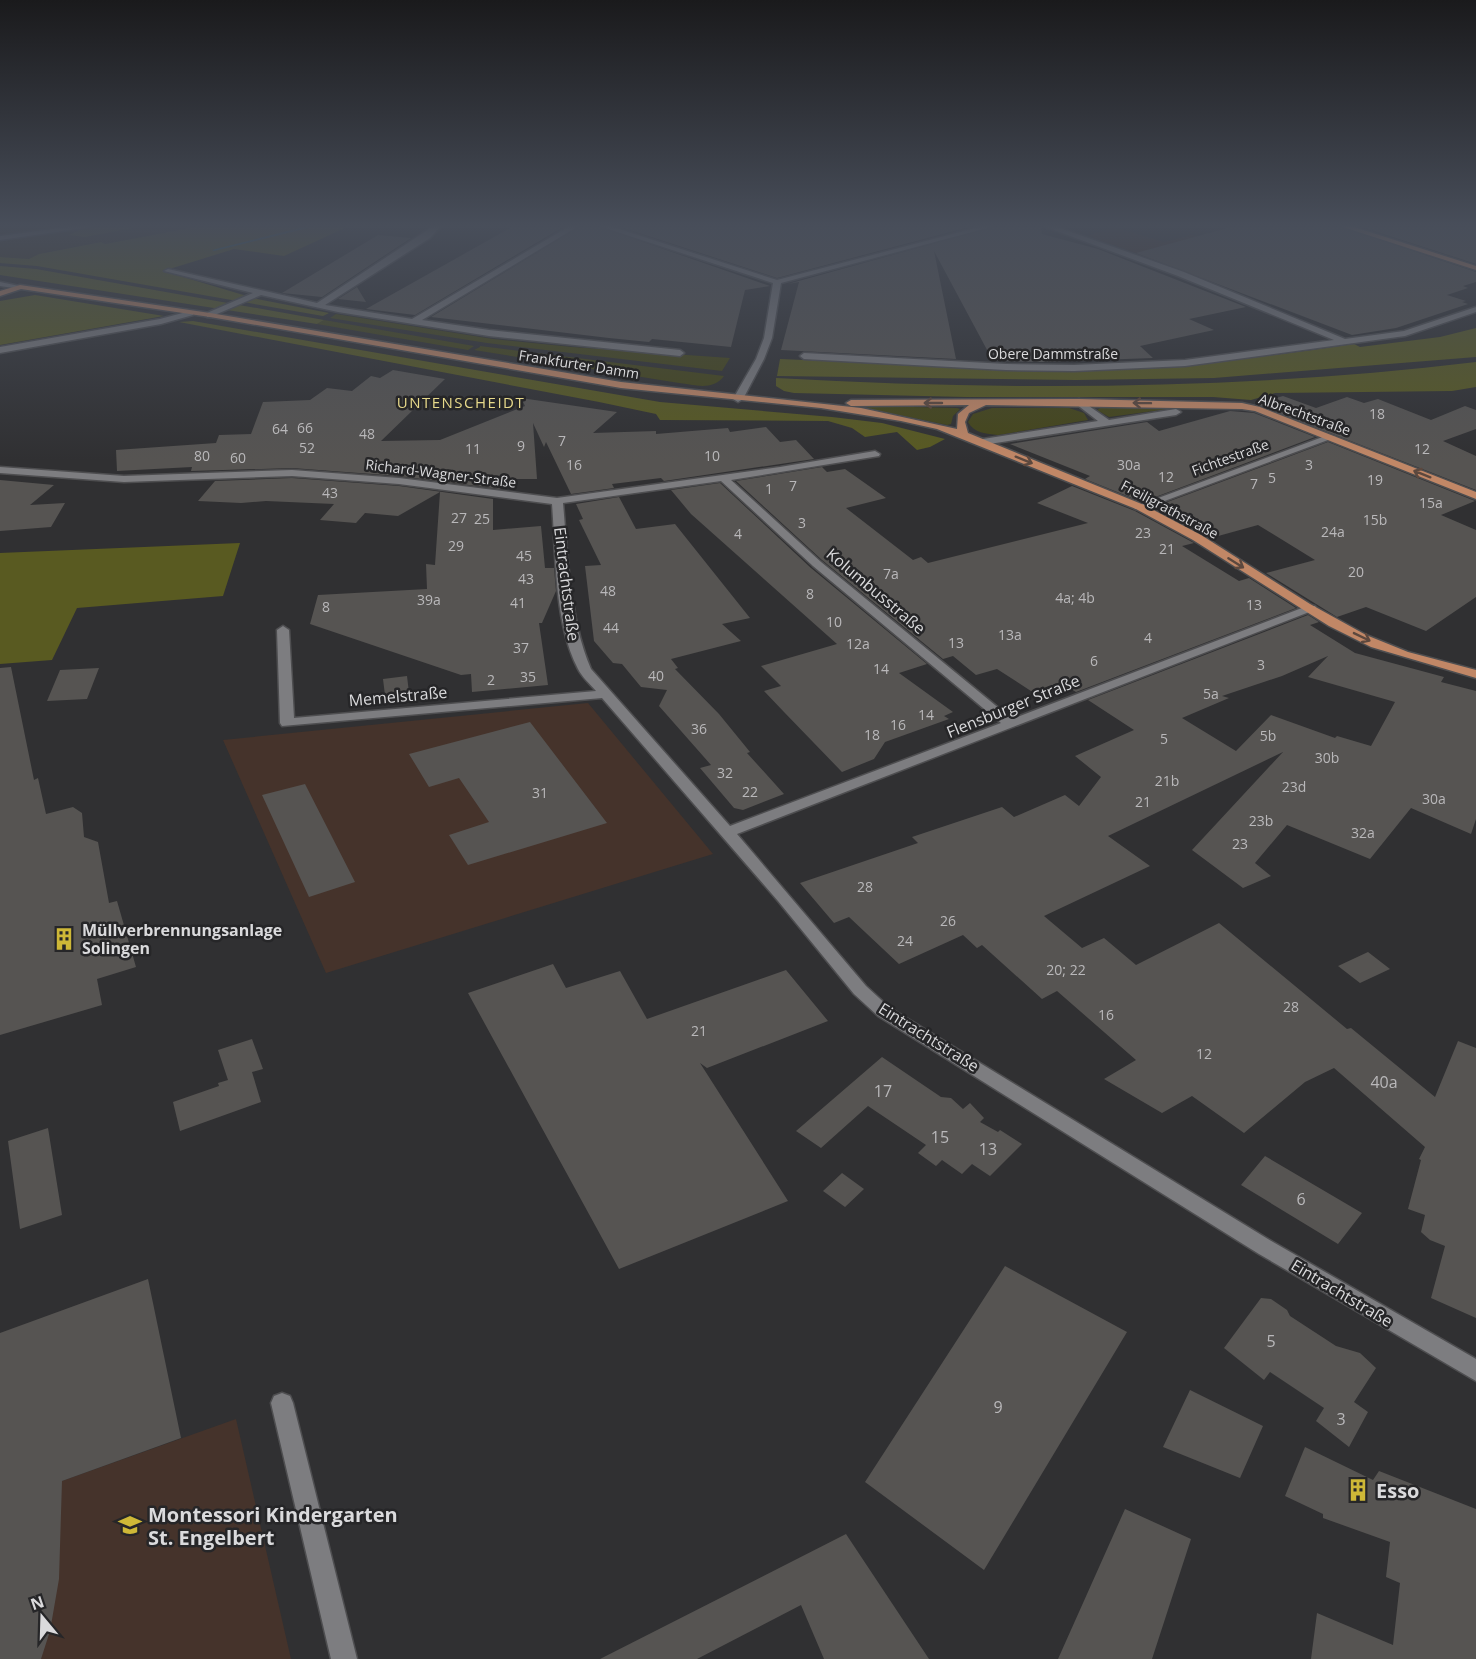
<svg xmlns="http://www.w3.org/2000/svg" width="1476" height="1659" font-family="'Open Sans',sans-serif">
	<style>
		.education { fill: #45332b }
		.medical { fill: #3e3726 }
		.green { fill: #454619 }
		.forest { fill: #595a21 }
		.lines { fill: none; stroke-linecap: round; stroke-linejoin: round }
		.stream { fill: #23627f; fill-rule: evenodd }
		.building { fill: #565452; fill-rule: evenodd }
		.street-casing { stroke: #4e4e50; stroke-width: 3 }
		.secondary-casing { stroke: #4e4e50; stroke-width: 3 }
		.primary-casing { stroke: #4e4e50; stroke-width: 3 }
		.street { fill: #7d7d80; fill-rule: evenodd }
		.secondary { fill: #7d7d80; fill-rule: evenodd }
		.primary { fill: #c18766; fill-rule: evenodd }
		.oneway { stroke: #5c483e }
		.labels { text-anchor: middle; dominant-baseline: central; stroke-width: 5; stroke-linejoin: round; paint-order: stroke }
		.far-street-label { font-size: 14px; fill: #dadadc; stroke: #262628 }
		.number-label { font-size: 14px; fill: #b9b8ba }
		.far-neighbourhood-label { font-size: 15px; letter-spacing: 1.5px; fill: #e7d98b; stroke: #262628 }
		.street-label { font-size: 16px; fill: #dadadc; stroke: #262628 }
		.poi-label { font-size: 16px; font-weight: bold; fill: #dadadc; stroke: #262628; text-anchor: start }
		.near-number-label { font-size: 16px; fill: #b9b8ba }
		.near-poi-label { font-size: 20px; font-weight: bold; fill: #dadadc; stroke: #262628; text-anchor: start }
	</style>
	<rect width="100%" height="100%" fill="#303032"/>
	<!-- education -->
	<path class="education" d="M1114,227L1164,242L1192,235L1233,248L1178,268L1088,236Z
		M588,703L713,854L326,973L223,740Z
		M236,1419L291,1659H0L59,1482Z"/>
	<!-- medical -->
	<path class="medical" d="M0,227H195L105,244L101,242L46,252L29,259L0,257Z"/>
	<!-- green -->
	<path class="green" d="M336,314L493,339L572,347L730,358L722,371L487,343L330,318Z
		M324,320L474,346L468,350L317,324Z
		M480,347V346L724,376C713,391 695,385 679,383L474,350Z
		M871,406L957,408L960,409L953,416L951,424L947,425L866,408Z
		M1102,407L1176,408L1109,417L1097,410Z
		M992,408H1069L1084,413L1088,420L998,435C986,434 974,433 968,422L973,414Z"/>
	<!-- forest -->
	<path class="forest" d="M101,227H138L85,237L69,235L79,230Z
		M195,227H347L284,256L234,249L163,271L257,299L329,313L323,316L37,266L0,263V257L29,259L39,254L101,242L105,244Z
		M0,266L36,269L324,320L317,324L0,275Z
		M35,295L164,316L0,345V301Z
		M193,321L660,402L832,417L882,423L945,439L930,447L917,450L897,432L865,437L852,428L828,421L660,420L656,414L599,402L179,322Z
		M1476,328V357L1214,378L1076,380L777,376L780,359C900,364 1021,375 1141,369C1212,364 1283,354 1354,344L1360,347L1440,337Z
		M1476,362V387L1452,391L1275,393L1251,400L1213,397H966L794,393L784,391L776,386V378C1010,391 1244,390 1476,362Z
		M240,543L223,596L77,608L52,660L0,664V553Z"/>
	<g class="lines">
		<!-- stream -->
		<path class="stream" d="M303,227H312L214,251L212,250Z"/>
	</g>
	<!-- building -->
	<path class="building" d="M512,227H563L415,315L366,309Z
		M579,227H600L770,286L745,290L731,347L652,339L649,342L609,338L431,317Z
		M621,227H969L777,278Z
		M993,227H1041L1042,234L1098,249L1246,307L1189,319L1214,330L1140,346L1153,358L1042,362L993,361L934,251L956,359L781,350L799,282L788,284Z
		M1231,227H1341L1476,272V282L1463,286L1468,288L1447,295L1466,301L1462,302L1468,304L1396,328L1352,335L1136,253Z
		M1362,227H1476V264Z
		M378,235L411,238L322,297L282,293Z
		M357,287L366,302L338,299Z
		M393,370L445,379L381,441L440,440L525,406L521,398L617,412L593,433L656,431V434L728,428L730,432L766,427L780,442L796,440L814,459L664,481L661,478L612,484L614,488L571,494L546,442L544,447L533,423L537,479H511L500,489L399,476L292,468L191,471L192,467L117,471L116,450L216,443L219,435L251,434L263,402L310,400L327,388L352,391L371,376L380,378Z
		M1283,396L1316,408L1347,397L1364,403L1378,399L1431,420L1465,406L1476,410V429L1443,441L1476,456V490L1256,404Z
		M1230,411L1254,413L1315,437L1142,502L1085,479L1090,476L1010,444L1147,422L1159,431Z
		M1328,442L1475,501L1441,515L1476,530V597L1426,631L1366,607L1337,617L1266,573L1315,560L1258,525L1211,538L1154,507Z
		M822,467L827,472L845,469L886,498L846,508L913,560L921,557L928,563L1088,523L1037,503L1072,486L1135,511L1192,542L1194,543L1182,546L1239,581L1249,578L1296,608L1076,692L1060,682L1034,693L997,669L976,675L953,656L943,659L822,560L736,481Z
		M292,478L399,486L493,499V530L541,526L545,568H554L556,591L542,623H539L548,685L472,692L471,674L461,675L310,624L318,595L427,589L426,564L435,565L440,492L398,516L365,513L356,523L320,520L334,504L266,501L241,503L198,501L215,481Z
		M0,480L54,485L30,505L65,503L51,527L0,531Z
		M720,483L811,568L927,664L899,673L953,712L944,716L949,719L885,742L874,759L842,772L784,712L764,691L781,686L761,666L837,644L691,514L671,490Z
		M619,497L636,529L675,524L750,618L722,624L741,641L671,659L678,668L675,669L719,714L750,752L747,753L784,794L743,810L734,808L700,768L711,765L659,706L667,690L641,687L622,664L613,663L594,641L585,566L601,565L579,520L583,519L576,504Z
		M1308,615L1319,622L1310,625L1355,653L1444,677L1441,682L1476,691V819L1471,834L1411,808L1370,859L1287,825L1255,863L1271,876L1243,888L1192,850L1283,752L1108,836L1150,866L1044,916L1082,948L1104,938L1136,965L1219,923L1347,1029L1351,1028L1435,1097L1458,1041L1476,1048V1318L1431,1298L1445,1246L1430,1240L1421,1232L1425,1215L1408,1209L1421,1160L1419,1159L1425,1147L1334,1068L1305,1082L1244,1133L1192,1096L1162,1113L1104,1079L1136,1060L1057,991L1042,999L982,945L977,948L963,935L899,964L849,917L834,923L800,883L918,843L912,837L1002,807L1014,817L1065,795L1079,806L1101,777L1075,756L1134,730L1088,700ZM1328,656L1308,677L1395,702L1371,746L1337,736L1335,738L1271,715L1236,751L1182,718L1229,698L1222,696L1282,676Z
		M11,667L34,780L38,778L46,814L73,807L82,813L84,837L98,842L109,903L117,901L136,967L97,979L102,1005L0,1035V668Z
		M99,668L87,699L47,701L60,670Z
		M407,676L410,701L386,703L383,679Z
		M530,722L607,823L468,865L449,835L489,822L459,778L429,787L409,754Z
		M305,784L355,882L309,897L262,795Z
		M1368,952L1390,969L1360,983L1338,966Z
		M553,964L566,988L620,971L647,1019L786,970L828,1021L707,1068L700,1063L788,1201L619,1269L468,993Z
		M252,1039L263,1069L252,1072L261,1102L180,1131L173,1102L219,1086L218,1083L228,1080L218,1050Z
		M882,1057L941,1097L951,1098L963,1109L970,1103L984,1118L980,1122L998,1132L1000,1130L1022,1144L990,1176L972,1164L962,1174L942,1160L936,1166L918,1153L926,1145L868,1106L821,1148L796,1131Z
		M48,1128L62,1215L20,1229L8,1141Z
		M1265,1156L1362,1213L1338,1244L1241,1185Z
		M842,1173L864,1189L845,1207L823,1191Z
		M1005,1266L1127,1332L984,1570L865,1482Z
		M148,1279L181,1438L62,1481L59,1579L50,1631L41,1659H0V1333Z
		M1261,1298L1271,1299L1287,1310L1290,1316L1336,1346L1360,1353L1376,1368L1354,1402L1368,1412L1349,1447L1316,1421L1324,1408L1270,1372L1264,1380L1224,1348Z
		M1190,1390L1263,1426L1240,1478L1163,1447Z
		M1305,1447L1373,1480L1379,1471L1476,1509V1659H1311L1317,1613L1393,1645L1400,1583L1386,1577L1390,1542L1323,1518V1514L1285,1496Z
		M1125,1509L1191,1539L1152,1659H1058Z
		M846,1534L929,1659H824L801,1605L697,1659H600Z"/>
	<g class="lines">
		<!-- street casing -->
		<g class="street-casing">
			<path id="street" d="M68,227H90L0,240V236Z
				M432,227H440L430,238L325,305L412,319L568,227H577L422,320L489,330L680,350L684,353L680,356L489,336L338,312L261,295L210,317H207V313L253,293L164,271L168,269L317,303Z
				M1046,227H1057L1184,272L1345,339L1404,331L1476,307V312L1405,336L1185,366L1074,371L1006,370L804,359L800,356L804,353L1006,364L1074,365L1185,360L1334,340L1178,276Z
				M190,311L194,313L193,315L161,324L0,353V347L160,319Z
				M1079,399L1109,420L1176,409L1181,412L1176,415L983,445L978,442L983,439L1098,421L1076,404L1074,402Z
				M1328,435L1336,437L1143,509H1135L1134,507Z
				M875,451L880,454L879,456L731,480L821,562L1012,719L1307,606H1315L1317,609L737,834L866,986L890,1008L1273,1242L1476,1359V1381L1259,1254L878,1016L854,994L778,901L602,698L282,726L280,723L277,630L283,626L289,630L294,718L596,691C590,684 582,677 578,669C554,623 556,555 552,504L399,484L292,476L124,482L0,473V467L124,476L292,470L399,478L557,498L780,467ZM721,481L813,566L1001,723L730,826L591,669C569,617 568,559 563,503Z
				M282,1393L290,1396L293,1403L357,1659H331L271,1403L274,1396Z"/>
		</g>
		<!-- secondary casing -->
		<g class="secondary-casing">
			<path id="secondary" d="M602,227H613L777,280L979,227H991L781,283L772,338L764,359L743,399L738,402L733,399L756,359L764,338L773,283Z
				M0,282L24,287L20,289L0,286Z"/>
		</g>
		<!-- primary casing -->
		<g class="primary-casing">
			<path id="primary" d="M1343,227H1354L1476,266V270Z
				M20,285L210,313L621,382L861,408L957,429L958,414L969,405L851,406L846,403L851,400L1079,399L1242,403L1260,407L1476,492V499L1255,411L1242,409L986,405L969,413L965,422L968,433L1144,505L1201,535L1310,604L1366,635L1408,652L1476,670V678L1371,647L1329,626L1193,540L1136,509L937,429L901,421L821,408L621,388L210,317L21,289L0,296V291Z"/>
		</g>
		<!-- street -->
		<use href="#street" class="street"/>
		<!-- secondary -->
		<use href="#secondary" class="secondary"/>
		<!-- primary -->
		<use href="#primary" class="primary"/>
	</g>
	<!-- one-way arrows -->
	<defs><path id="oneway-shaft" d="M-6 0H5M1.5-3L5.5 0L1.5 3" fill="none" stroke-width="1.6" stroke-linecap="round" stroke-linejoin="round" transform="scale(1.5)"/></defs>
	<g class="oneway">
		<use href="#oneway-shaft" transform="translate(933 403) rotate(180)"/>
		<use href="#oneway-shaft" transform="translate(1142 403) rotate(-179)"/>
		<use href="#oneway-shaft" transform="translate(1024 460) rotate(22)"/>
		<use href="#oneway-shaft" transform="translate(1422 474) rotate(-158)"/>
		<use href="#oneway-shaft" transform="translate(1236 563) rotate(32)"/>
		<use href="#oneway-shaft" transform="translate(1362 637) rotate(26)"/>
	</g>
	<!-- sky -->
	<linearGradient id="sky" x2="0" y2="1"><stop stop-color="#1a1a1c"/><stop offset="0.49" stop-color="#484e5a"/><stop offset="1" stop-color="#484e5a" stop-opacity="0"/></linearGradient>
	<rect width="1476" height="460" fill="url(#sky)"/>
	<!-- icons -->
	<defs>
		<g id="building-bare" transform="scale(1.8)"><path d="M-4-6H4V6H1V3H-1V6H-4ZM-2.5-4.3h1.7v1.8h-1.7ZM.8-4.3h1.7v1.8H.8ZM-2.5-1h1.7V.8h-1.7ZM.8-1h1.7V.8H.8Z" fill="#ceb837" stroke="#262628" stroke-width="2.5" paint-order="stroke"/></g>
		<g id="school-bare" transform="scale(1.8)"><path d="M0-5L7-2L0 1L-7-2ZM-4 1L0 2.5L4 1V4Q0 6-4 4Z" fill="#ceb837" stroke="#262628" stroke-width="2.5" paint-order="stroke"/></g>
	</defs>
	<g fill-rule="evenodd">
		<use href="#building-bare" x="64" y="939"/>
		<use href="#building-bare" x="1358" y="1490"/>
		<use href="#school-bare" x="130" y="1525"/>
	</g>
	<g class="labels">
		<!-- far-street labels -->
		<g class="far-street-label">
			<text x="1053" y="353">Obere Dammstraße</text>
			<text transform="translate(579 364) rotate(9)">Frankfurter Damm</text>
			<text transform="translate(1305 414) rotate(20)">Albrechtstraße</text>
			<text transform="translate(1230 457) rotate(-20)">Fichtestraße</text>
			<text transform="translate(441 473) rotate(7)">Richard-Wagner-Straße</text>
			<text transform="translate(1170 509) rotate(28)">Freiligrathstraße</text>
		</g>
		<!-- number labels -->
		<g class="number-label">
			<text x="1377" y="413">18</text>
			<text x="305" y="427">66</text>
			<text x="280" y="428">64</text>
			<text x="367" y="433">48</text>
			<text x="562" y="440">7</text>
			<text x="521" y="445">9</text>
			<text x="307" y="447">52</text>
			<text x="473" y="448">11</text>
			<text x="1422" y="448">12</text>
			<text x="202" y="455">80</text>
			<text x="712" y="455">10</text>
			<text x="238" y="457">60</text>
			<text x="574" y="464">16</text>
			<text x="1129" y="464">30a</text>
			<text x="1309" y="464">3</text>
			<text x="1166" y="476">12</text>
			<text x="1272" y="477">5</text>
			<text x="1375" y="479">19</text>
			<text x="1254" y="483">7</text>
			<text x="793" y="485">7</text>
			<text x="769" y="488">1</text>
			<text x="330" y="492">43</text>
			<text x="1431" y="502">15a</text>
			<text x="459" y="517">27</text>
			<text x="482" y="518">25</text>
			<text x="1375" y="519">15b</text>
			<text x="802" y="522">3</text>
			<text x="1333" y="531">24a</text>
			<text x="1143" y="532">23</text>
			<text x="738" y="533">4</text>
			<text x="456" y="545">29</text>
			<text x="1167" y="548">21</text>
			<text x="524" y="555">45</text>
			<text x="1356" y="571">20</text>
			<text x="891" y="573">7a</text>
			<text x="526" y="578">43</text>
			<text x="608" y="590">48</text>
			<text x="810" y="593">8</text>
			<text x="1075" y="597">4a; 4b</text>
			<text x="429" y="599">39a</text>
			<text x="518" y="602">41</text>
			<text x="1254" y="604">13</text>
			<text x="326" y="606">8</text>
			<text x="834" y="621">10</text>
			<text x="611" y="627">44</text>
			<text x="1010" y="634">13a</text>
			<text x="1148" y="637">4</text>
			<text x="956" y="642">13</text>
			<text x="858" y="643">12a</text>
			<text x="521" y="647">37</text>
			<text x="1094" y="660">6</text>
			<text x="1261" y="664">3</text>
			<text x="881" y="668">14</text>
			<text x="656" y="675">40</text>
			<text x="528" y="676">35</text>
			<text x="491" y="679">2</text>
			<text x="1211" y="693">5a</text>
			<text x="926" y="714">14</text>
			<text x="898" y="724">16</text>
			<text x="699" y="728">36</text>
			<text x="872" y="734">18</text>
			<text x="1268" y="735">5b</text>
			<text x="1164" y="738">5</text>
			<text x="1327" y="757">30b</text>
			<text x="725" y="772">32</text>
			<text x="1167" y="780">21b</text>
			<text x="1294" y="786">23d</text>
			<text x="750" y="791">22</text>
			<text x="540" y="792">31</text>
			<text x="1434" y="798">30a</text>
			<text x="1143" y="801">21</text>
			<text x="1261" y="820">23b</text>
			<text x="1363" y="832">32a</text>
			<text x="1240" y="843">23</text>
			<text x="865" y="886">28</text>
			<text x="948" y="920">26</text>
			<text x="905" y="940">24</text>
			<text x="1066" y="969">20; 22</text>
			<text x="1291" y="1006">28</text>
			<text x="1106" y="1014">16</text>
			<text x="699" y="1030">21</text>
			<text x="1204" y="1053">12</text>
		</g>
		<!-- far-neighbourhood labels -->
		<g class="far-neighbourhood-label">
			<text x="461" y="402">UNTENSCHEIDT</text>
		</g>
		<!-- street labels -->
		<g class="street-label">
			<text transform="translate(567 584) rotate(83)">Eintrachtstraße</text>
			<text transform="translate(876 591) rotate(40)">Kolumbusstraße</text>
			<text transform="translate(398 696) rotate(-5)">Memelstraße</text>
			<text transform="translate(1013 706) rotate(-22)">Flensburger Straße</text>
			<text transform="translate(929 1037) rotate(32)">Eintrachtstraße</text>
			<text transform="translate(1342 1293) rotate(31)">Eintrachtstraße</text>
		</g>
		<!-- poi labels -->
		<g class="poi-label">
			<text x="82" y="930">Müllverbrennungsanlage<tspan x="82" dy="18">Solingen</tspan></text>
		</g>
		<!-- near-number labels -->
		<g class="near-number-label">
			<text x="1384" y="1082">40a</text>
			<text x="883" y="1091">17</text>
			<text x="940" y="1137">15</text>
			<text x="988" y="1149">13</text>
			<text x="1301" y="1199">6</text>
			<text x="1271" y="1341">5</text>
			<text x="998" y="1407">9</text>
			<text x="1341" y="1419">3</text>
		</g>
		<!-- near-poi labels -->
		<g class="near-poi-label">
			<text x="1376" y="1490">Esso</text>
			<text x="148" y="1514">Montessori Kindergarten<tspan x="148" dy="23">St. Engelbert</tspan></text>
		</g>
	</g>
	<!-- north arrow -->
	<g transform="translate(42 1617) rotate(341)" stroke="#262628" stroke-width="4.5" paint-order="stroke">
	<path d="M0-4.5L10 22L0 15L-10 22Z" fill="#dadadc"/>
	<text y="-9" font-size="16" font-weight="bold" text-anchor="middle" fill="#dadadc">N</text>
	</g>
</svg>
